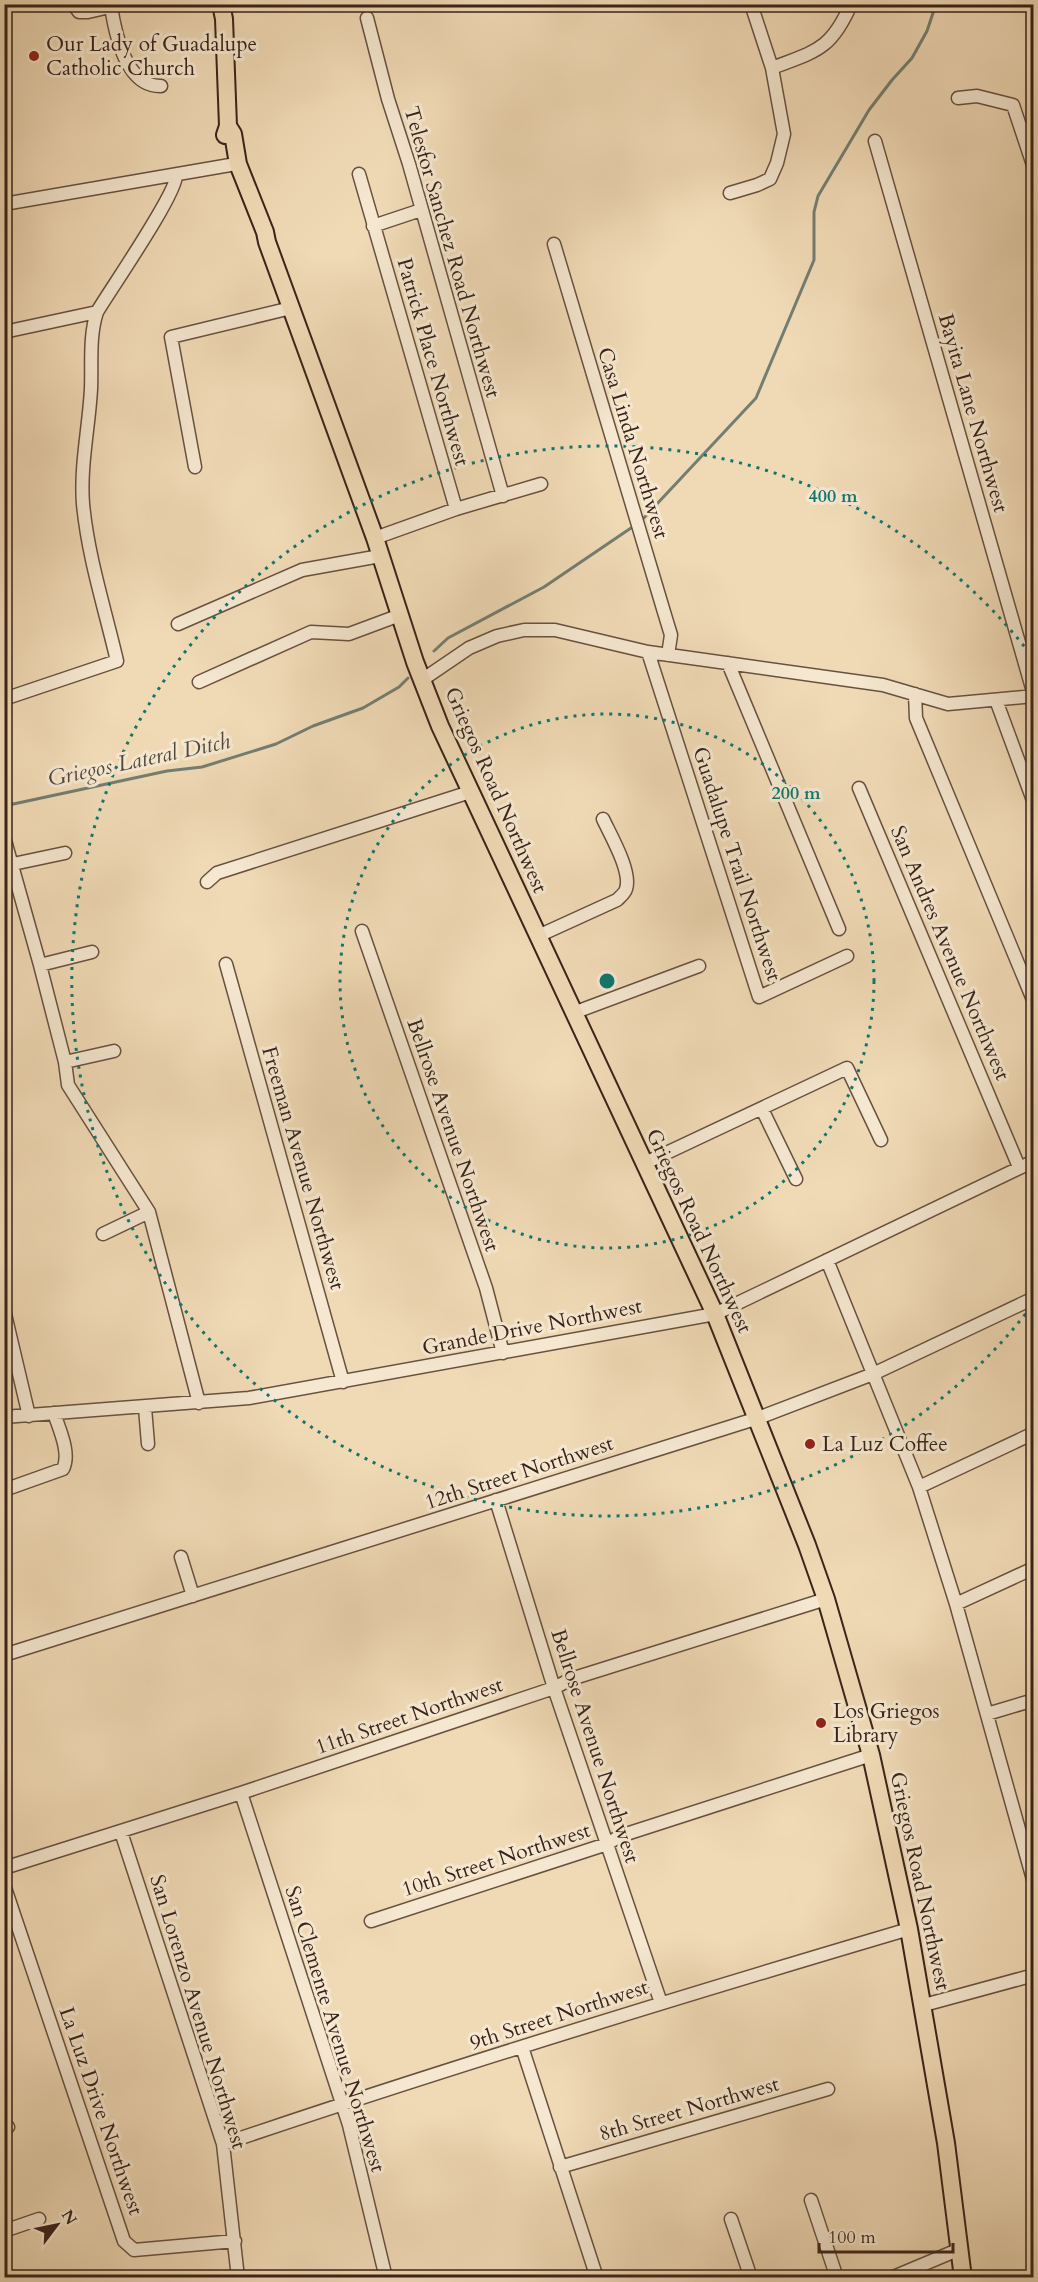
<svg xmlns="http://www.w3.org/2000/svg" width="1038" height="2282" font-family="Cardo,serif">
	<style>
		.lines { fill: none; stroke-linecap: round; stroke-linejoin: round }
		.stream { stroke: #737e72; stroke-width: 3 }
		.minor-casing { stroke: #675140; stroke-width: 15 }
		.major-casing { stroke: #392319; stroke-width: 20 }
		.minor { stroke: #f5e7d0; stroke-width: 12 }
		.major { stroke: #f0dab6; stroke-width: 16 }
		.ring { fill: none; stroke: #0f766e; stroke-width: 3; stroke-dasharray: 3 6 }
		.poi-dot { fill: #8f2418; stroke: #f5e7d0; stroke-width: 2 }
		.labels { text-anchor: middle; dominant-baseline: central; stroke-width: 6; stroke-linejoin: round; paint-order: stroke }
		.poi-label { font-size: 21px; fill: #392319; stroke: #f5e7d0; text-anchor: start }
		.street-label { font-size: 21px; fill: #392319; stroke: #f5e7d0 }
		.water-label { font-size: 22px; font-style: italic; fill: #51493e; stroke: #f5e7d0 }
		.centre { fill: #0f766e; stroke: #f5e7d0; stroke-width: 3 }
		.ring-label { font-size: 18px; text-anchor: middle; font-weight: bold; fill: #0f766e; stroke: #f5e7d0; stroke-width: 6; stroke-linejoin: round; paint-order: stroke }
	</style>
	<rect width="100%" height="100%" fill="#f0dab6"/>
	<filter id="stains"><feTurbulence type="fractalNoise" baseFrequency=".00333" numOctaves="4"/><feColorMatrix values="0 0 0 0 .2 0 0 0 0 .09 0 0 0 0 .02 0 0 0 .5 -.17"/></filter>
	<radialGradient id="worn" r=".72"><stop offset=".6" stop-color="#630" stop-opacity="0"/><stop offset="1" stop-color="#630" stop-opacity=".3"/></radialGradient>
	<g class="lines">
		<!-- stream -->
		<path class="stream" d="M641,521L756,398L814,260V212L818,196L869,110L892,80L912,58L927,31L936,4
			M434,651L448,638L544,587L631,528
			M4,806L167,771L202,767L276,744L313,726L363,708L399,687L408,678"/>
		<!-- minor casing -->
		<g class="minor-casing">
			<path id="minor" d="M73,4L79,12H88L118,5
				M111,6C115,33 126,87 161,86
				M367,18L388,99L409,164L503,496
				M772,68C816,51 831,50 851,4
				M958,98L977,96L1013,105L1034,168
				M875,141L1034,695
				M359,174L456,509
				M730,193L757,185L770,179L777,163L784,134L772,68L751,4
				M4,204L230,165
				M373,226L421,210
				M554,244L664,612L671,635L668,655
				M4,332L97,312
				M195,467L171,337L291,308
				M375,538L456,509L541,484
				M178,624L302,570L380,556
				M648,652L759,997L847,956
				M728,663L839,929
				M422,680L469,648L497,636L524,630H555L648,652L883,685L948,704L1034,696
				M199,682L311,632L349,634L400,615
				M915,694L916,718L1034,1002
				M4,699L117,661C105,609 88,557 83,504C80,466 89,427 91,389C92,364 89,336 97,312C110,290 178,192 176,175
				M996,700L1034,803
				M859,788L1019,1167
				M4,837L40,965L65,1062L68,1085L149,1212L199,1403
				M13,864L65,853
				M207,882L217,873L470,792
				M362,931L486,1288L503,1353
				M538,936L617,900C620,897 625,893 626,889C632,872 611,836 603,819
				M226,964L343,1382
				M40,965L92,952
				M573,1013L699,966
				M65,1062L114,1051
				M762,1109L796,1179
				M643,1164L847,1068L881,1140
				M103,1234L149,1212
				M827,1260L919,1487L956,1604L1034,1883
				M4,1310L29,1416
				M145,1408L148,1444
				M4,1417L249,1398L715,1314L1034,1161
				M919,1487L1034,1433
				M4,1490L63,1469C71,1453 59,1429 54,1413
				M496,1500L554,1688L661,2003
				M181,1557L193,1596
				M956,1604L1034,1568
				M4,1655L758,1418L873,1374L1034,1298
				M987,1714L1034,1700
				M241,1793L349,2125L386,2278
				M121,1832L223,2144L238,2278
				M4,1868L241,1793L554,1688L571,1679L826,1599
				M4,1885L124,2241L134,2250L235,2241
				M371,1921L607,1844L620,1836L871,1755
				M924,2005L1034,1975
				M522,2047L597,2278
				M4,2128L8,2127
				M223,2144C450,2067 679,1997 909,1929
				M560,2167L828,2089
				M811,2200L837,2278
				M731,2219L751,2278
				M4,2231L39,2219
				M891,2278L960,2249"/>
		</g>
		<!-- major casing -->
		<g class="major-casing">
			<path id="major" d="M221,4L224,19L228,126L225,135
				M228,126L233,134L238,164L265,232L267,242L375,538L415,662L440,726L715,1314L807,1545L826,1599L871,1755L909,1929L946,2143L963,2278"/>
		</g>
		<!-- minor -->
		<use href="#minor" class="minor"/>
		<!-- major -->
		<use href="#major" class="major"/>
	</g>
	<!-- distance rings -->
	<g class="ring">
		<circle cx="607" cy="981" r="267"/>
		<path d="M1031 1307A535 535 0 1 1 1031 655"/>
	</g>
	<!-- markers -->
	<g class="poi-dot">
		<circle cx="34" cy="56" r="6"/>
		<circle cx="810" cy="1444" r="6"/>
		<circle cx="821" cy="1723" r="6"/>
	</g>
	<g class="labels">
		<!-- poi labels -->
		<g class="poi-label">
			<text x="46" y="44">Our Lady of Guadalupe<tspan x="46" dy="24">Catholic Church</tspan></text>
			<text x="822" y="1444">La Luz Coffee</text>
			<text x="833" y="1711">Los Griegos<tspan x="833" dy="24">Library</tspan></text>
		</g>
		<!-- street labels -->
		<g class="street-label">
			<text transform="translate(452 252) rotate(74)">Telesfor Sanchez Road Northwest</text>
			<text transform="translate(433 362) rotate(74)">Patrick Place Northwest</text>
			<text transform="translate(973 413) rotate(74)">Bayita Lane Northwest</text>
			<text transform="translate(633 443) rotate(73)">Casa Linda Northwest</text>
			<text transform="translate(496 790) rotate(66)">Griegos Road Northwest</text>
			<text transform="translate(737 864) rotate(72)">Guadalupe Trail Northwest</text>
			<text transform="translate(950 953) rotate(67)">San Andres Avenue Northwest</text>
			<text transform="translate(453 1135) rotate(71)">Bellrose Avenue Northwest</text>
			<text transform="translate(303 1168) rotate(74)">Freeman Avenue Northwest</text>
			<text transform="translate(699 1231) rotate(65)">Griegos Road Northwest</text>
			<text transform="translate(532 1327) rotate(-11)">Grande Drive Northwest</text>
			<text transform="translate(519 1473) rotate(-18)">12th Street Northwest</text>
			<text transform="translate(409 1716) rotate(-19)">11th Street Northwest</text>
			<text transform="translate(595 1746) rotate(72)">Bellrose Avenue Northwest</text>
			<text transform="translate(496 1860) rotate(-18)">10th Street Northwest</text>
			<text transform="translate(920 1881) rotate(78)">Griegos Road Northwest</text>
			<text transform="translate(198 2012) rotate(73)">San Lorenzo Avenue Northwest</text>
			<text transform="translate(559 2015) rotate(-18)">9th Street Northwest</text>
			<text transform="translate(335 2029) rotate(73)">San Clemente Avenue Northwest</text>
			<text transform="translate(689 2109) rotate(-16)">8th Street Northwest</text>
			<text transform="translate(101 2111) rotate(71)">La Luz Drive Northwest</text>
		</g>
		<!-- water labels -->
		<g class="water-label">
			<text transform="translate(139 760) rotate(-12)">Griegos Lateral Ditch</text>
		</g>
	</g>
	<circle cx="607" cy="981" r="9" class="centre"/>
	<g class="ring-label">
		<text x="833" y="502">400 m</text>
		<text x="796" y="799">200 m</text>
	</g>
	<!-- margin -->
	<rect width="1038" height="2282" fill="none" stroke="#f0dab6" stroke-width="24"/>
	<rect x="6" y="6" width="1026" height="2270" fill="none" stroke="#392319" stroke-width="3"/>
	<rect x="12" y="12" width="1014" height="2258" fill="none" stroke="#392319" stroke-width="1.5"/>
	<!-- north arrow -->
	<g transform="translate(57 2225) rotate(58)" stroke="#f5e7d0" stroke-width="4.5" paint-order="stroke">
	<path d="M0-4.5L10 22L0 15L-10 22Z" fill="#392319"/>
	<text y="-9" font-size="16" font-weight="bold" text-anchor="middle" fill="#392319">N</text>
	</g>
	<!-- scale -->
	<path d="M819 2243v9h134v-9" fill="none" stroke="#392319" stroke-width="3"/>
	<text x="828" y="2243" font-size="18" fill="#392319" stroke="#f5e7d0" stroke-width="4.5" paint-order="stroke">100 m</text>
	<rect width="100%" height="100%" filter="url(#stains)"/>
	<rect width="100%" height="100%" fill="url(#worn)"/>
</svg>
